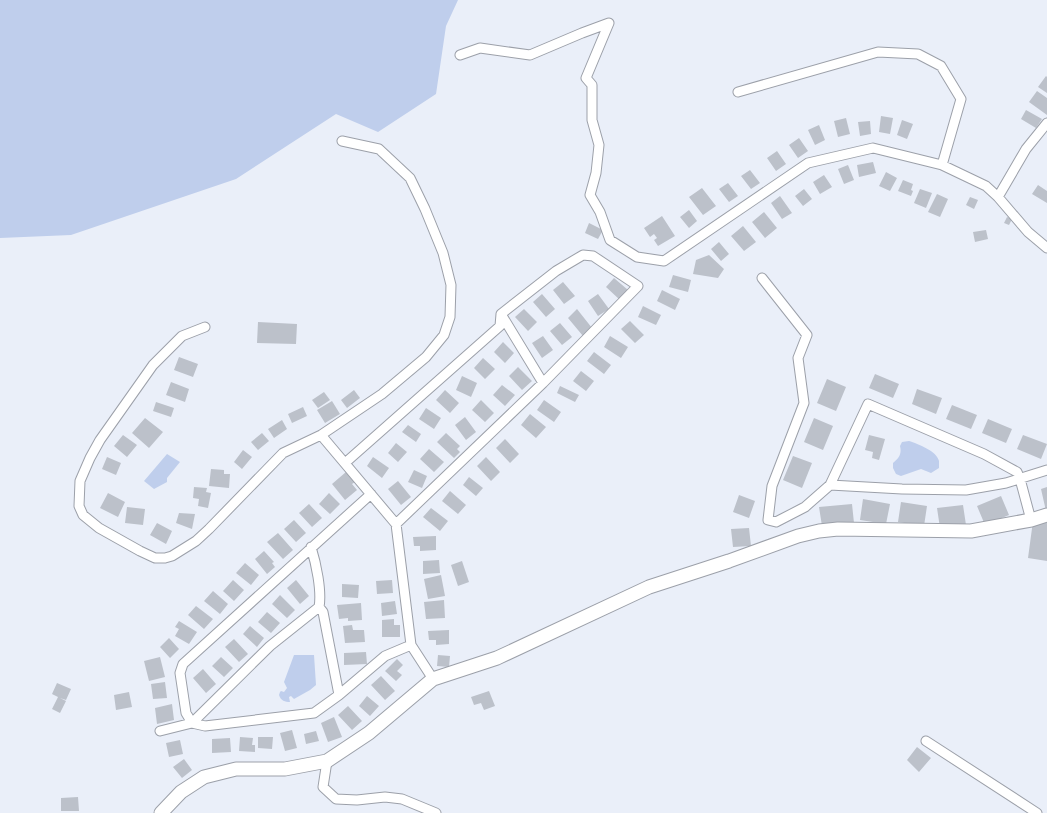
<svg xmlns="http://www.w3.org/2000/svg" width="1047" height="813" font-family="'Open Sans',sans-serif">
	<style>
		.water { fill: #bfceec }
		.building { fill: #bcc1ca }
		.lines { fill: none; stroke-linecap: round; stroke-linejoin: round }
		.street-casing { stroke: #9ca0a9; stroke-width: 11 }
		.secondary-casing { stroke: #9ca0a9; stroke-width: 15 }
		.street { stroke: #fff; stroke-width: 9 }
		.secondary { stroke: #fff; stroke-width: 13 }
	</style>
	<rect width="100%" height="100%" fill="#eaeff9"/>
	<!-- water -->
	<path class="water" d="M0,0H458L446,26L436,94L378,132L336,114L236,179L71,235L0,238Z
		M909,441C918,444 937,451 939,461C939,462 939,468 939,468L931,473L921,469L901,476L896,474L893,468V463C899,458 902,454 900,446L902,442Z
		M167,454L180,462L167,478V482L154,489L144,481Z
		M294,655H314L316,685L310,690L294,699L291,696L289,697L290,702C285,702 281,701 279,695L280,692L281,691L284,692L287,688L284,682Z"/>
	<!-- building -->
	<path class="building" d="M1046,76L1047,77V93L1038,87Z
		M1037,91L1047,98V115L1029,102Z
		M1026,110L1042,119L1036,128L1021,119Z
		M881,116L893,118L890,134L879,132Z
		M846,118L850,134L838,137L834,121Z
		M902,120L913,124L907,139L897,135Z
		M870,121L871,134L860,136L858,122Z
		M819,125L825,140L815,145L808,130Z
		M799,138L808,151L798,158L789,145Z
		M777,151L786,164L776,171L767,158Z
		M873,162L876,173L859,177L857,165Z
		M848,165L854,180L844,184L838,169Z
		M750,170L760,183L751,189L741,176Z
		M886,172L897,178L890,191L879,186Z
		M824,175L832,187L820,194L813,182Z
		M903,180L913,184L911,190L913,191L911,196L898,191Z
		M728,183L738,196L729,202L719,189Z
		M1038,185L1047,191V203L1032,194Z
		M702,188L716,206L703,215L689,197Z
		M804,189L812,199L803,206L795,196Z
		M920,189L932,193L926,208L914,203Z
		M937,194L948,199L940,217L928,212Z
		M780,196L792,213L782,219L771,203Z
		M970,197L978,200L974,209L966,205Z
		M689,210L697,221L689,228L680,217Z
		M764,212L777,228L765,238L752,222Z
		M662,216L675,236L658,246L654,240L657,238L654,234L650,237L644,228Z
		M1007,217L1012,219L1009,225L1004,223Z
		M589,223L603,230L598,239L585,233Z
		M743,226L756,242L744,251L731,236Z
		M986,230L988,239L975,242L973,232Z
		M719,242L729,254L721,261L711,249Z
		M709,255L724,269L718,278L693,274L696,260Z
		M673,275L691,280L688,292L669,287Z
		M614,278L628,290L620,300L606,287Z
		M563,282L575,296L564,304L553,290Z
		M662,290L680,299L675,310L657,301Z
		M542,294L555,309L546,317L533,302Z
		M598,294L609,309L598,316L588,301Z
		M643,306L661,315L656,325L638,317Z
		M524,309L537,322L528,331L515,317Z
		M577,309L592,328L583,336L568,318Z
		M630,321L644,335L635,343L621,329Z
		M258,322L297,324L296,344L257,343Z
		M560,323L572,337L562,345L550,331Z
		M543,336L553,350L542,358L532,343Z
		M610,336L628,347L621,358L604,347Z
		M503,342L514,353L505,363L494,352Z
		M594,352L611,365L604,374L587,361Z
		M179,357L198,364L193,377L174,370Z
		M483,358L495,369L485,379L474,368Z
		M518,367L532,381L522,390L509,376Z
		M581,371L594,381L586,391L573,381Z
		M875,374L899,384L893,398L869,388Z
		M462,376L477,383L471,397L456,390Z
		M827,379L846,387L836,411L817,403Z
		M171,382L189,389L185,402L166,395Z
		M502,385L515,395L505,406L493,395Z
		M560,386L579,395L575,402L557,393Z
		M917,389L942,398L936,414L912,404Z
		M354,390L360,398L347,408L341,400Z
		M445,390L459,403L450,413L436,400Z
		M324,392L330,400L318,408L312,400Z
		M481,400L494,413L485,422L472,410Z
		M544,400L561,412L554,422L537,410Z
		M332,401L340,414L325,423L317,410Z
		M156,402L174,408L171,417L153,411Z
		M952,405L977,415L971,429L946,419Z
		M303,407L307,416L292,423L288,414Z
		M426,408L441,418L434,429L419,419Z
		M530,414L546,427L536,438L521,425Z
		M465,417L476,432L466,440L455,425Z
		M145,418L163,432L149,448L132,433Z
		M814,418L833,426L823,450L804,442Z
		M988,419L1012,429L1006,443L982,433Z
		M282,420L287,429L274,438L268,429Z
		M408,425L421,434L416,442L402,432Z
		M262,433L269,441L258,450L251,442Z
		M446,433L460,446L457,449L460,452L454,458L437,442Z
		M123,435L137,445L127,457L114,446Z
		M869,435L885,439L879,460L872,458L873,452L865,450Z
		M1023,435L1047,444L1041,459L1017,449Z
		M505,439L519,454L510,463L496,448Z
		M396,443L407,452L398,462L388,453Z
		M429,449L444,462L434,472L420,459Z
		M243,450L252,457L242,469L234,462Z
		M793,456L812,463L802,488L783,480Z
		M107,457L121,463L116,475L102,469Z
		M373,457L389,468L382,478L367,466Z
		M486,457L500,472L491,481L477,466Z
		M211,469L224,470V474H230L229,488L209,486Z
		M414,470L427,476L422,488L408,482Z
		M346,472L355,482L352,484L357,490L345,500L332,484Z
		M469,477L483,488L476,496L463,485Z
		M398,481L411,497L401,505L388,489Z
		M194,487L207,488L206,492L211,493L208,508L198,506L199,499L193,498Z
		M1047,487V511H1046L1041,489Z
		M450,491L466,505L458,514L442,501Z
		M108,493L125,502L118,517L100,508Z
		M329,493L340,504L330,514L319,504Z
		M739,495L755,501L749,518L733,512Z
		M1001,496L1009,515L985,525L977,506Z
		M863,499L890,504L886,524L860,520Z
		M901,502L927,506L924,526L898,522Z
		M309,504L322,518L312,527L299,513Z
		M852,504L854,523L822,526L819,507Z
		M963,505L966,525L940,528L937,508Z
		M127,507L145,509L143,525L125,523Z
		M431,508L448,521L440,531L423,517Z
		M179,513L195,514L192,529L176,523Z
		M294,520L306,533L296,542L284,529Z
		M1033,521L1047,523V561L1028,558Z
		M157,523L172,531L166,544L150,535Z
		M749,528L751,546L733,547L731,529Z
		M278,533L293,550L283,559L267,542Z
		M436,536V550L420,551V546H414L413,537Z
		M264,551L274,562L272,563L275,567L267,574L255,559Z
		M439,560L440,573L423,574V561Z
		M462,561L469,582L458,586L451,565Z
		M245,563L259,575L251,585L236,573Z
		M441,575L445,596L428,599L424,579Z
		M233,580L244,590L234,601L223,591Z
		M296,580L309,596L300,604L287,588Z
		M392,580L393,593L377,594L376,581Z
		M342,584L359,585L358,598L342,597Z
		M213,591L228,604L220,614L204,601Z
		M280,595L295,610L287,618L272,604Z
		M444,600L445,618L426,619L424,602Z
		M395,601L397,614L382,616L381,603Z
		M361,603L362,620L348,621V618L339,619L337,605Z
		M196,606L213,619L204,629L188,615Z
		M267,612L280,623L271,633L258,622Z
		M394,619V625H400V637H382V620Z
		M179,621L197,632L189,644L175,636L179,629L175,627Z
		M352,625L353,630H364L365,642L345,643L343,626Z
		M250,626L264,638L257,647L243,634Z
		M449,630V644L436,645V640H429L428,631Z
		M169,638L179,649L170,658L160,647Z
		M234,639L248,654L239,662L225,647Z
		M366,652L367,664L344,665V653Z
		M438,655L450,656L449,667L437,666Z
		M160,657L165,677L149,681L144,661Z
		M221,657L233,668L224,677L212,666Z
		M397,659L403,665L397,671L402,675L396,681L385,671Z
		M203,669L216,684L206,693L193,678Z
		M381,676L395,691L385,700L371,685Z
		M165,682L167,698L153,699L151,684Z
		M57,683L71,689L66,700L60,698L66,701L60,713L52,709L58,697L52,694Z
		M489,691L495,706L484,710L481,703L474,705L471,697Z
		M129,692L132,707L116,710L114,695Z
		M367,696L379,706L370,716L359,706Z
		M172,704L174,720L157,724L155,708Z
		M348,706L362,721L352,730L338,715Z
		M334,717L342,737L328,742L321,723Z
		M292,730L297,748L285,751L280,733Z
		M316,731L319,741L306,744L304,734Z
		M240,737L253,738L252,745H255V752L239,751Z
		M258,737H273L272,749L258,748Z
		M230,738L231,752L212,753V739Z
		M180,740L183,754L169,757L166,743Z
		M917,747L931,758L919,772L907,760Z
		M184,759L192,770L182,778L173,767Z
		M78,797L79,811H61V798Z"/>
	<g class="lines">
		<!-- street casing -->
		<g class="street-casing">
			<path id="street" d="M460,55L480,48L530,55L582,33L609,23L586,78L592,85V120L599,145L596,173L590,195L600,212L610,240L637,257L664,261L808,163L873,148L942,165L986,186L998,197L1028,232L1047,248
				M738,92L878,52L918,54L941,66L961,99L942,165
				M998,197L1026,149L1047,123
				M762,278L807,335L798,358L804,403L772,486L768,520L776,522L805,507L830,485L868,404L984,454L1017,472L1020,479L1031,520
				M501,314L543,383
				M205,327L182,336L153,365L100,440L90,458L80,481L79,506L83,515L99,528L140,551L155,558H165L172,556L196,541L209,529L283,453L321,435L382,394L426,357L444,335L450,317L451,285L443,253L425,209L410,178L379,149L342,141
				M321,435L396,524L411,645L433,679
				M345,463L500,326L501,314L556,271L583,255L593,256L638,286L543,383L396,524
				M830,485L902,489L966,490L1006,483L1047,470
				M319,607L323,612L339,695
				M192,723L186,713L180,673L183,664L371,494
				M192,723L270,646L319,607C322,591 316,563 311,547
				M160,731L192,723L205,726L314,713L339,695L385,656L411,645
				M926,741L1037,813
				M327,761L323,787L336,799L357,800L385,797L402,799L436,813"/>
		</g>
		<!-- secondary casing -->
		<g class="secondary-casing">
			<path id="secondary" d="M161,813L181,792L204,777L236,769H285L327,761L369,733L433,679L497,658L649,587L729,561L798,536L819,531L838,529L971,531L1031,520L1047,515"/>
		</g>
		<!-- street -->
		<use href="#street" class="street"/>
		<!-- secondary -->
		<use href="#secondary" class="secondary"/>
	</g>
</svg>
